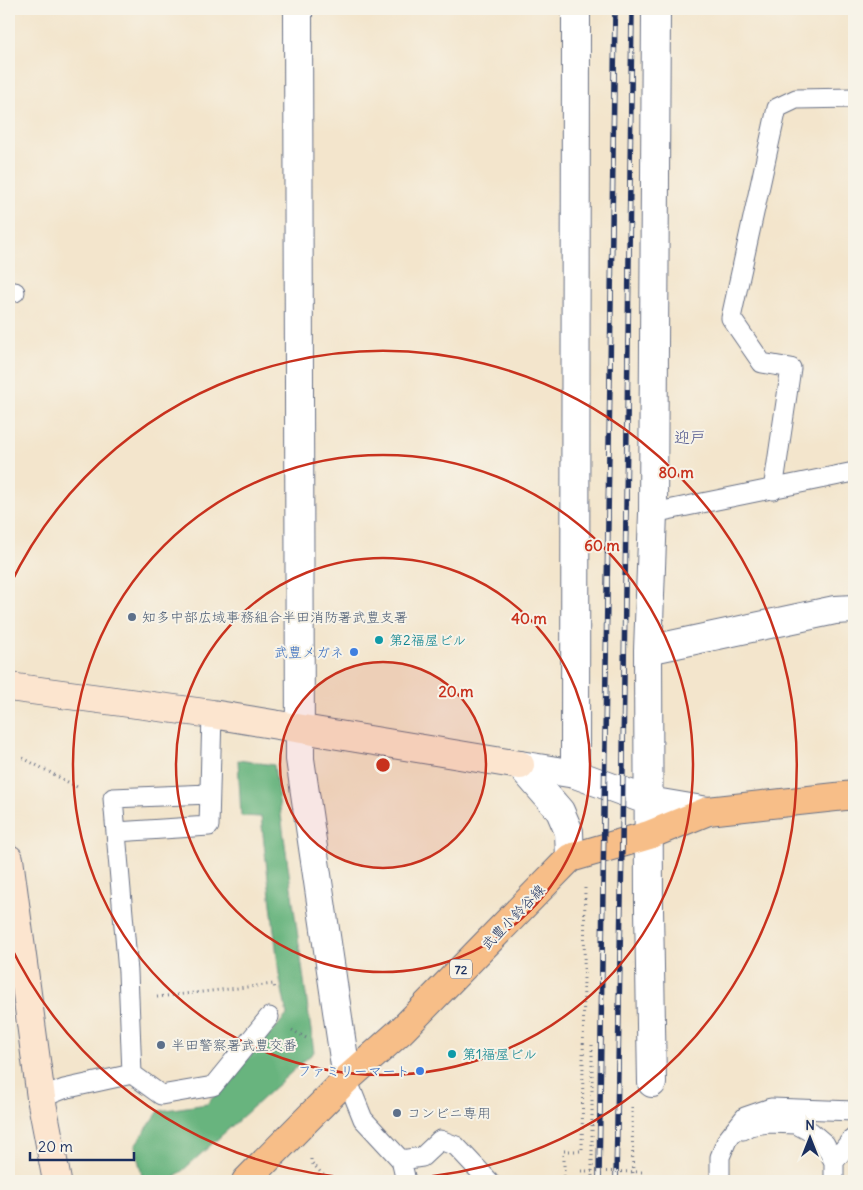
<svg xmlns="http://www.w3.org/2000/svg" width="863" height="1190" font-family="Delius,'Klee One',sans-serif">
	<style>
		.forest { fill: #67b47e; stroke: #41726e }
		.lines { fill: none; stroke-linecap: round; stroke-linejoin: round }
		.lane-casing { stroke: #676f84; stroke-width: 21 }
		.street-casing { stroke: #676f84; stroke-width: 30 }
		.secondary-casing { stroke: #676f84; stroke-width: 30 }
		.primary-casing { stroke: #676f84; stroke-width: 30 }
		.path { stroke: #676f84; stroke-width: 3; stroke-dasharray: 1 4; stroke-linecap: butt }
		.lane { stroke: #fff; stroke-width: 19 }
		.street { stroke: #fff; stroke-width: 28 }
		.secondary { stroke: #fce5cf; stroke-width: 28 }
		.primary { stroke: #f7be88; stroke-width: 28 }
		.rail-casing { stroke: #1b2f5e; stroke-width: 5.5 }
		.rail { stroke: #f7f3e8; stroke-width: 4; stroke-dasharray: 11; stroke-linecap: butt }
		.path-bridge { stroke: #676f84; stroke-width: 3; stroke-dasharray: 1 4; stroke-linecap: butt }
		.ring { fill: none; stroke: #c8321e; stroke-width: 2.5 }
		.service-dot { fill: #5c6f8a; stroke: #f7f3e8; stroke-width: 2 }
		.culture-dot { fill: #0f9aa8; stroke: #f7f3e8; stroke-width: 2 }
		.shop-dot { fill: #3f7fe0; stroke: #f7f3e8; stroke-width: 2 }
		.labels { text-anchor: middle; dominant-baseline: central; stroke-width: 4; stroke-linejoin: round; paint-order: stroke }
		.shield { fill: #f7f3e8; stroke: #5d6a87; stroke-width: 1 }
		.shield-label { font-size: 12px; font-weight: bold; fill: #1b2f5e }
		.service-label { font-size: 14px; fill: #4e5e75; stroke: #f7f3e8; text-anchor: start }
		.culture-label { font-size: 14px; fill: #0d838f; stroke: #f7f3e8; text-anchor: start }
		.shop-label { font-size: 14px; fill: #366cbe; stroke: #f7f3e8; text-anchor: end }
		.street-label { font-size: 14px; fill: #1b2f5e; stroke: #f7f3e8 }
		.quarter-label { font-size: 16px; fill: #4e548c; stroke: #f7f3e8 }
		.centre { fill: #c8321e; stroke: #f7f3e8; stroke-width: 2.5 }
		.ring-label { font-size: 15px; text-anchor: middle; font-weight: bold; fill: #c8321e; stroke: #f7f3e8; stroke-width: 4; stroke-linejoin: round; paint-order: stroke }
	</style>
	<rect width="100%" height="100%" fill="#f7f3e8"/>
	<filter id="ink" filterUnits="userSpaceOnUse"><feTurbulence type="fractalNoise" baseFrequency=".02" numOctaves="2"/><feDisplacementMap in="SourceGraphic" scale="10" xChannelSelector="R" yChannelSelector="G"/><feConvolveMatrix kernelMatrix="1 2 1 2 8 2 1 2 1" color-interpolation-filters="sRGB"/></filter>
	<filter id="wash" filterUnits="userSpaceOnUse"><feTurbulence type="fractalNoise" baseFrequency=".0096" numOctaves="4" result="noise"/><feDisplacementMap in="SourceGraphic" scale="20" xChannelSelector="R" yChannelSelector="G"/><feGaussianBlur stdDeviation="1.12" result="paint"/><feColorMatrix in="noise" values="0 0 0 0 0 0 0 0 0 0 0 0 0 0 0 0 0 1.4 0 .05"/><feComposite in="paint" operator="in"/></filter>
	<g filter="url(#wash)">
		<rect width="100%" height="100%" fill="#f3e5cc"/>
		<!-- forest -->
		<path class="forest" d="M238,760L274,765L314,1052L171,1181H143L135,1145L159,1111L207,1104L287,1015L279,974L261,817L241,816Z"/>
	</g>
	<g filter="url(#ink)">
		<g class="lines">
			<!-- lane casing -->
			<g class="lane-casing">
				<path id="lane" d="M9,292H15
					M773,490L791,368L762,363L731,318L777,108L796,99L854,98
					M653,513L854,472
					M116,832L209,826L212,714
					M132,1074L161,1095L213,1086L269,1017
					M347,1079L363,1119L401,1160L406,1181
					M41,1098L64,1089L132,1074L128,972L113,798L209,794
					M743,1130L749,1126L768,1123L796,1124L811,1132L825,1144L834,1162
					M401,1160L422,1157L440,1140L456,1146L489,1181
					M720,1181V1157L727,1140L745,1117L771,1108L854,1111
					M834,1181V1162L850,1141L854,1138"/>
			</g>
			<!-- street casing -->
			<g class="street-casing">
				<path id="street" d="M298,9L300,759L347,1079
					M648,650L835,610L854,609
					M520,765L575,774L649,801L708,811
					M520,765L560,811L569,832L570,858
					M575,774L576,9
					M652,1083L649,909L648,650L653,513L656,9"/>
			</g>
			<!-- secondary casing -->
			<g class="secondary-casing">
				<path id="secondary" d="M9,687L212,714L520,765
					M9,859L41,1098L57,1181"/>
			</g>
			<!-- primary casing -->
			<g class="primary-casing">
				<path id="primary" d="M246,1181L347,1079L402,1030L570,858L649,835L708,811L854,795"/>
			</g>
			<!-- path -->
			<path class="path" d="M23,758L79,788
				M157,997L274,984L275,990
				M292,1030L308,1039
				M632,1107L633,1181
				M311,1159V1162L329,1181
				M564,1181V1151H582L585,888
				M581,1181V1171
				M592,1181V1042
				M645,1181V1172"/>
			<!-- lane -->
			<use href="#lane" class="lane"/>
			<!-- street -->
			<use href="#street" class="street"/>
			<!-- secondary -->
			<use href="#secondary" class="secondary"/>
			<!-- primary -->
			<use href="#primary" class="primary"/>
			<!-- rail casing -->
			<g class="rail-casing">
				<path id="rail" d="M599,1181L615,9
					M616,1181L622,844L632,9"/>
			</g>
			<!-- rail -->
			<use href="#rail" class="rail"/>
			<!-- path-bridge -->
			<path class="path-bridge" d="M581,1171L645,1172"/>
		</g>
	</g>
	<!-- distance rings -->
	<circle cx="383" cy="765" r="103" fill="#c8321e" fill-opacity=".12"/>
	<g class="ring">
		<circle cx="383" cy="765" r="103"/>
		<circle cx="383" cy="765" r="207"/>
		<circle cx="383" cy="765" r="310"/>
		<path d="M9 587A414 414 0 1 1 9 943"/>
	</g>
	<!-- markers -->
	<g class="service-dot">
		<circle cx="132" cy="617" r="5"/>
		<circle cx="161" cy="1045" r="5"/>
		<circle cx="397" cy="1113" r="5"/>
	</g>
	<g class="culture-dot">
		<circle cx="379" cy="640" r="5"/>
		<circle cx="452" cy="1054" r="5"/>
	</g>
	<g class="shop-dot">
		<circle cx="354" cy="652" r="5"/>
		<circle cx="420" cy="1071" r="5"/>
	</g>
	<g class="labels">
		<!-- shield labels -->
		<rect class="shield" x="450" y="959.5" width="22" height="19" rx="4"/>
		<g class="shield-label">
			<text x="461" y="969">72</text>
		</g>
		<!-- service labels -->
		<g class="service-label">
			<text x="142" y="617">知多中部広域事務組合半田消防署武豊支署</text>
			<text x="171" y="1045">半田警察署武豊交番</text>
			<text x="407" y="1113">コンビニ専用</text>
		</g>
		<!-- culture labels -->
		<g class="culture-label">
			<text x="389" y="640">第2福屋ビル</text>
			<text x="462" y="1054">第1福屋ビル</text>
		</g>
		<!-- shop labels -->
		<g class="shop-label">
			<text x="344" y="652">武豊メガネ</text>
			<text x="410" y="1071">ファミリーマート</text>
		</g>
		<!-- street labels -->
		<g class="street-label">
			<text transform="translate(513 917) rotate(-46)">武豊小鈴谷線</text>
		</g>
		<!-- quarter labels -->
		<g class="quarter-label">
			<text x="690" y="437">迎戸</text>
		</g>
	</g>
	<circle cx="383" cy="765" r="8" class="centre"/>
	<g class="ring-label">
		<text x="676" y="478">80 m</text>
		<text x="602" y="551">60 m</text>
		<text x="529" y="624">40 m</text>
		<text x="456" y="697">20 m</text>
	</g>
	<!-- margin -->
	<rect width="863" height="1190" fill="none" stroke="#f7f3e8" stroke-width="30"/>
	<!-- north arrow -->
	<g transform="translate(810 1138)" stroke="#f7f3e8" stroke-width="4" paint-order="stroke">
	<path d="M0-4L9 19L0 12L-9 19Z" fill="#1b2f5e"/>
	<text y="-8" font-size="14" font-weight="bold" text-anchor="middle" fill="#1b2f5e">N</text>
	</g>
	<!-- scale -->
	<path d="M30 1152v8h104v-8" fill="none" stroke="#1b2f5e" stroke-width="2.5"/>
	<text x="38" y="1152" font-size="15" fill="#1b2f5e" stroke="#f7f3e8" stroke-width="4" paint-order="stroke">20 m</text>
</svg>
